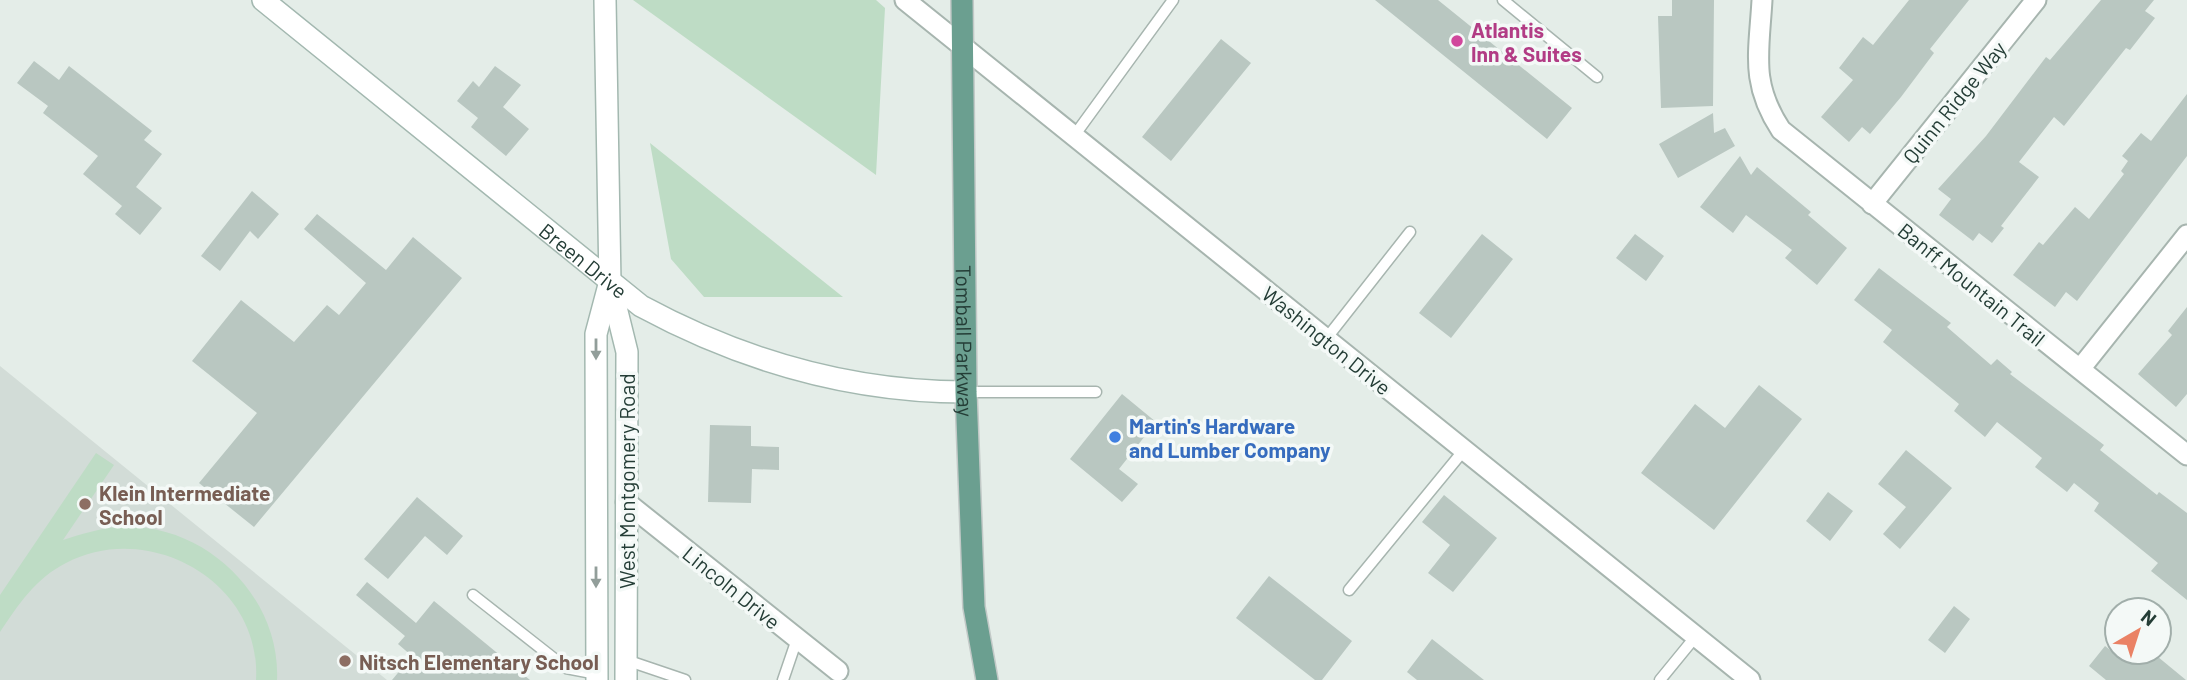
<svg xmlns="http://www.w3.org/2000/svg" width="2187" height="680" font-family="Barlow,sans-serif">
	<style>
		.built { fill: #d2dcd7 }
		.green { fill: #bedcc5 }
		.building { fill: #b9c7c1 }
		.lines { fill: none; stroke-linecap: round; stroke-linejoin: round }
		.lane-casing { stroke: #a7b5af; stroke-width: 13 }
		.street-casing { stroke: #a7b5af; stroke-width: 23 }
		.secondary-casing { stroke: #a3b8b0; stroke-width: 24 }
		.primary-casing { stroke: #c2c9c7; stroke-width: 24 }
		.lane { stroke: #fff; stroke-width: 10 }
		.street { stroke: #fff; stroke-width: 19 }
		.secondary { stroke: #fff; stroke-width: 21 }
		.primary { stroke: #6b9f90; stroke-width: 21 }
		.oneway { fill: #929e9a }
		.hotel-dot { fill: #d1479c; stroke: #f4f9f7; stroke-width: 2.5 }
		.shop-dot { fill: #3f7fe0; stroke: #f4f9f7; stroke-width: 2.5 }
		.education-dot { fill: #8d6e63; stroke: #f4f9f7; stroke-width: 2.5 }
		.labels { text-anchor: middle; dominant-baseline: central; stroke-width: 7; stroke-linejoin: round; paint-order: stroke }
		.hotel-label { font-size: 21px; font-weight: bold; fill: #b23c85; stroke: #f4f9f7; text-anchor: start }
		.street-label { font-size: 21px; fill: #243d36; stroke: #f4f9f7 }
		.shop-label { font-size: 21px; font-weight: bold; fill: #366cbe; stroke: #f4f9f7; text-anchor: start }
		.education-label { font-size: 21px; font-weight: bold; fill: #785e54; stroke: #f4f9f7; text-anchor: start }
	</style>
	<rect width="100%" height="100%" fill="#e4ede8"/>
	<!-- built -->
	<path class="built" d="M0,366L340,642L387,680H0Z"/>
	<!-- green -->
	<path class="green" d="M633,0H876L885,8L876,175Z
		M650,143L843,297H704L671,259Z
		M96,453L114,465L63,540C82,534 100,528 120,527C204,522 281,596 277,680H256C262,582 149,519 66,563C36,578 18,605 0,632V595Z"/>
	<!-- building -->
	<path class="building" d="M1375,0H1438L1572,108L1547,139Z
		M1672,0H1714L1713,106L1661,108L1658,16H1672Z
		M1909,0H1969L1930,49L1934,53L1901,97L1870,134L1862,127L1849,142L1821,117L1853,80L1839,68L1863,37L1873,45Z
		M2101,0H2154L2145,11L2155,18L2130,50L2126,48L2064,126L2054,117L2019,162L2039,177L2001,226L2004,228L1992,243L1979,233L1973,241L1939,215L1951,199L1938,189L1986,136L2046,57L2050,60Z
		M1221,39L1251,63L1171,161L1142,137Z
		M34,61L59,80L69,66L152,131L144,140L162,154L136,187L162,208L140,235L115,214L122,206L83,174L98,156L43,113L48,106L17,83Z
		M495,66L521,85L503,107L529,129L506,156L471,127L478,118L457,101L473,81L479,87Z
		M2187,94V156L2077,301L2066,292L2055,307L2013,275L2039,242L2043,245L2075,207L2089,219L2124,174L2121,171L2128,161L2122,156L2141,133L2151,141Z
		M1713,113L1714,133L1725,128L1735,146L1678,178L1659,144Z
		M1740,156L1751,175L1757,167L1811,212L1808,215L1847,248L1817,285L1785,258L1792,250L1746,215L1733,233L1700,207Z
		M252,191L279,214L258,239L250,231L220,271L201,256Z
		M317,214L386,270L413,237L462,278L254,527L199,483L257,413L192,361L241,300L294,342L327,305L339,315L366,283L304,229Z
		M1482,234L1513,259L1451,338L1419,313Z
		M1635,234L1664,256L1646,281L1616,258Z
		M1879,268L1951,323L1947,327L1991,365L1997,359L2012,372L2010,374L2104,445L2100,450L2157,495L2159,492L2187,513V600L2151,571L2158,563L2094,511L2099,503L2074,483L2067,492L2035,467L2042,458L1997,422L1985,437L1954,411L1959,404L1883,342L1892,330L1854,300Z
		M2187,307V394L2176,407L2138,374L2172,335L2168,331Z
		M1759,385L1802,419L1714,530L1641,473L1695,404L1725,428Z
		M1122,394L1156,422L1119,469L1138,484L1122,502L1070,459Z
		M710,425L751,426V446L779,447V470L752,469L751,503L708,502Z
		M1906,450L1952,488L1900,549L1883,534L1906,507L1878,484Z
		M1828,492L1853,511L1830,541L1806,521Z
		M1444,495L1497,538L1453,592L1428,573L1450,545L1422,522Z
		M417,497L463,536L447,555L425,536L388,579L364,559Z
		M1269,576L1352,641L1322,680H1315L1236,618Z
		M367,582L416,623L434,601L530,680H392L412,656L398,644L405,636L356,595Z
		M1954,606L1970,619L1945,653L1928,640Z
		M1432,639L1484,680H1417L1407,672Z
		M2105,646L2113,652H2152L2186,680H2106L2089,666Z"/>
	<g class="lines">
		<!-- lane casing -->
		<g class="lane-casing">
			<path id="lane" d="M1503,0L1597,77
				M1074,136L1173,0
				M1326,339L1410,232
				M966,392H1096
				M1349,590L1464,450
				M473,595L566,668L597,674
				M626,660L685,680
				M783,680L797,639
				M1660,680L1696,636"/>
		</g>
		<!-- street casing -->
		<g class="street-casing">
			<path id="street" d="M905,0L1750,680
				M1762,0C1759,53 1750,83 1781,130L2187,455
				M1872,204L2036,0
				M2080,369L2187,235
				M626,502L838,671"/>
		</g>
		<!-- secondary casing -->
		<g class="secondary-casing">
			<g id="secondary">
				<path id="s1" d="M263,0L641,306C741,360 850,392 966,392"/>
				<path d="M605,0L610,283L627,352L626,680"/>
				<path d="M597,680L596,334L609,285"/>
			</g>
		</g>
		<!-- primary casing -->
		<g class="primary-casing">
			<g id="primary">
				<path id="s2" d="M962,0L966,392L974,607L987,680"/>
			</g>
		</g>
		<!-- lane -->
		<use href="#lane" class="lane"/>
		<!-- street -->
		<use href="#street" class="street"/>
		<!-- secondary -->
		<use href="#secondary" class="secondary"/>
		<!-- primary -->
		<use href="#primary" class="primary"/>
	</g>
	<!-- one-way arrows -->
	<defs><path id="oneway-solid" d="M-6-.8H1V-3.2L6.5 0L1 3.2V.8H-6Z" transform="scale(1.75)"/></defs>
	<g class="oneway">
		<use href="#oneway-solid" transform="translate(596 349) rotate(90)"/>
		<use href="#oneway-solid" transform="translate(596 577) rotate(90)"/>
	</g>
	<!-- markers -->
	<circle class="hotel-dot" cx="1457" cy="41" r="7"/>
	<circle class="shop-dot" cx="1115" cy="437" r="7"/>
	<g class="education-dot">
		<circle cx="85" cy="504" r="7"/>
		<circle cx="345" cy="661" r="7"/>
	</g>
	<g class="labels">
		<!-- hotel labels -->
		<g class="hotel-label">
			<text x="1471" y="29">Atlantis<tspan x="1471" dy="24">Inn &amp; Suites</tspan></text>
		</g>
		<!-- street labels -->
		<g class="street-label">
			<text transform="translate(1954 102) rotate(-51)">Quinn Ridge Way</text>
			<text stroke="none"><textPath href="#s1" startOffset="413">Breen Drive</textPath></text>
			<text transform="translate(1972 284) rotate(39)">Banff Mountain Trail</text>
			<text transform="translate(1327 340) rotate(39)">Washington Drive</text>
			<text stroke="none"><textPath href="#s2" startOffset="341">Tomball Parkway</textPath></text>
			<text transform="translate(626 481) rotate(-90)">West Montgomery Road</text>
			<text transform="translate(732 587) rotate(39)">Lincoln Drive</text>
		</g>
		<!-- shop labels -->
		<g class="shop-label">
			<text x="1129" y="425">Martin's Hardware<tspan x="1129" dy="24">and Lumber Company</tspan></text>
		</g>
		<!-- education labels -->
		<g class="education-label">
			<text x="99" y="492">Klein Intermediate<tspan x="99" dy="24">School</tspan></text>
			<text x="359" y="661">Nitsch Elementary School</text>
		</g>
	</g>
	<!-- north arrow -->
	<g transform="translate(2138 631) rotate(39)"><circle r="33" fill="#f4f9f7" stroke="#a1aeaa" stroke-width="2"/>
	<path d="M0-5L12 26L0 18L-12 26Z" fill="#ea8265"/>
	<text y="-10" font-size="19" font-weight="bold" text-anchor="middle" fill="#243d36">N</text>
	</g>
</svg>
